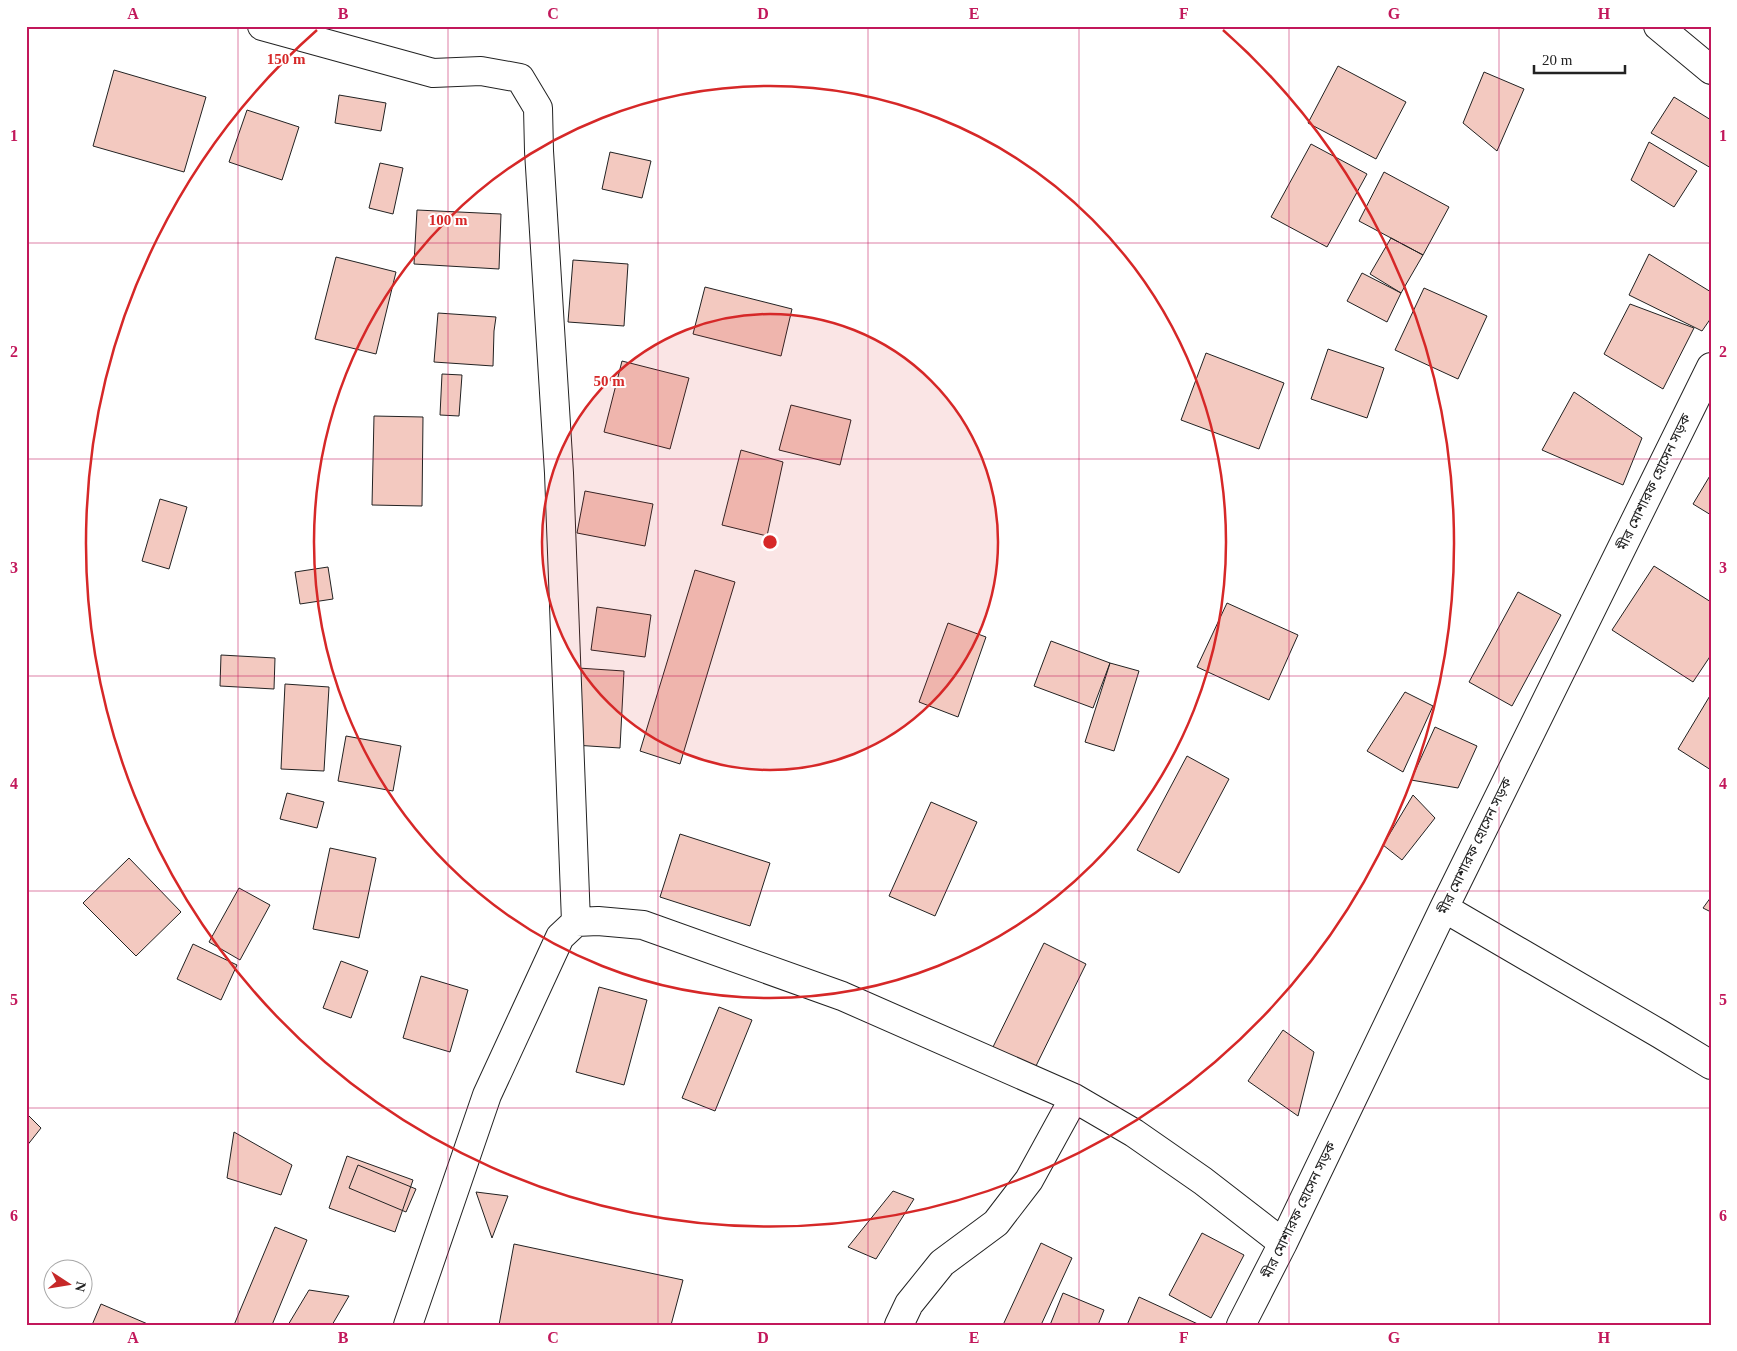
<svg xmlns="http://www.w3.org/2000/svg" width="1737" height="1351" font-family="'Times New Roman','Noto Sans Bengali',serif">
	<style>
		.building { fill: #f3c9c0; stroke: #222 }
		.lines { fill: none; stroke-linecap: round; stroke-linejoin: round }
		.street-casing { stroke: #222; stroke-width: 30 }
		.street { stroke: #fff; stroke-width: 28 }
		.grid { fill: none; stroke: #c2185b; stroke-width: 1; stroke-opacity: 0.55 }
		.ring { fill: none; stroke: #d62828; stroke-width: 2.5 }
		.labels { text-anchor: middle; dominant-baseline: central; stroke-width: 4; stroke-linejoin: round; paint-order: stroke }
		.street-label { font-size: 14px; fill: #222; stroke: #fff }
		.centre { fill: #d62828; stroke: #fff; stroke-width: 2.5 }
		.ring-label { font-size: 15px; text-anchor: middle; font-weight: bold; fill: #d62828; stroke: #fff; stroke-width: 4; stroke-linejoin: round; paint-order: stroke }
		.neatline { fill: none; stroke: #c2185b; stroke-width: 2 }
		.grid-label { font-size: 16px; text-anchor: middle; font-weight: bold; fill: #c2185b }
	</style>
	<rect width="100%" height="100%" fill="#fff"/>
	<!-- building -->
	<path class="building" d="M1338,66L1406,102L1376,159L1308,123Z
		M114,70L206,97L184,172L93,146Z
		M1484,72L1524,89L1497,151L1463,123Z
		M339,95L386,103L381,131L335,123Z
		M1674,97L1711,120V168L1651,133Z
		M247,110L299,127L282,180L229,162Z
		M1649,142L1697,171L1674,207L1631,180Z
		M1311,144L1367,174L1327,247L1271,217Z
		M610,152L651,161L642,198L602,189Z
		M380,163L403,168L393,214L369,208Z
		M1384,172L1449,207L1423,255L1359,221Z
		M417,210L501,214L499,269L414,264Z
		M1391,238L1423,255L1401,293L1370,274Z
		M1649,254L1711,292V318L1702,331L1629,295Z
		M336,257L396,272L376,354L315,339Z
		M573,260L628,264L624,326L568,322Z
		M1362,273L1401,293L1387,322L1347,301Z
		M705,287L792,309L781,356L693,334Z
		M1424,288L1487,316L1458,379L1395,350Z
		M1630,304L1694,328L1663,389L1604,354Z
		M438,313L496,317L494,331L493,366L434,362Z
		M1328,349L1384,368L1367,418L1311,399Z
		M1206,353L1284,383L1259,449L1181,420Z
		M622,361L689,378L670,449L604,432Z
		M442,374L462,375L459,416L440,415Z
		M1574,392L1642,438L1623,485L1542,450Z
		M791,405L851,420L840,465L779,450Z
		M374,416L423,417L422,506L372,505Z
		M741,450L783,462L767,536L722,525Z
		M1711,474V515L1693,504Z
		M585,491L653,504L645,546L577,533Z
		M160,499L187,507L169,569L142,561Z
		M1654,566L1711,602V655L1693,682L1612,630Z
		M328,567L333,599L300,604L295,572Z
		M695,570L735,582L680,764L640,751Z
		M1518,592L1561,615L1512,706L1469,682Z
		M1227,603L1298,635L1269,700L1197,667Z
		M597,607L651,615L645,657L591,650Z
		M948,623L986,637L958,717L919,702Z
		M1051,641L1110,663L1093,708L1034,686Z
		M221,655L275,658L274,689L220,686Z
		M1110,663L1139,671L1114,751L1085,742Z
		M578,668L624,671L620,748L574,745Z
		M285,684L329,687L324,771L281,769Z
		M1405,692L1433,706L1403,772L1367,751Z
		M1711,694V770L1678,749Z
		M1435,727L1477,746L1458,788L1411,780Z
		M346,736L401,746L393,791L338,781Z
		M1187,756L1229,779L1179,873L1137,850Z
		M287,793L324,802L317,828L280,819Z
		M1413,795L1435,818L1402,860L1383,845Z
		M931,802L977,822L935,916L889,896Z
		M680,834L770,863L750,926L660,897Z
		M330,848L376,858L359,938L313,929Z
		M129,858L181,912L136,956L83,903Z
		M239,888L270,905L240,960L209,942Z
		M1711,897V912L1703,908Z
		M1044,943L1086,964L1034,1070L992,1049Z
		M193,944L237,965L221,1000L177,979Z
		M341,961L368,971L351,1018L323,1008Z
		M421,976L468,990L450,1052L403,1038Z
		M599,987L647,1000L624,1085L576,1072Z
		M719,1007L752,1020L715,1111L682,1098Z
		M1283,1030L1314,1052L1298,1116L1248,1081Z
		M26,1113L41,1128L26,1147Z
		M234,1132L292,1165L281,1195L227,1178Z
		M347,1156L413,1180L395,1232L329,1208Z
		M358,1165L416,1189L406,1212L349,1188Z
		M893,1191L914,1199L876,1259L848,1247Z
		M476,1192L508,1196L492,1238Z
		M275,1227L307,1240L272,1325H234Z
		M1202,1233L1244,1255L1211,1318L1169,1295Z
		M1041,1243L1072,1258L1041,1325H1003Z
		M514,1244L683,1280L671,1325H499Z
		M309,1290L349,1296L332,1325H288Z
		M1063,1293L1104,1310L1098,1325H1050Z
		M1139,1297L1200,1325H1127Z
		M101,1304L150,1325H92Z"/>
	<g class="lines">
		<!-- street casing -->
		<g class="street-casing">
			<path id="street" d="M262,26L433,73L481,71L520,78L538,108L539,151L559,473L576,922
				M1658,26L1711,70
				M1444,908L1660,1034L1711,1065
				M408,1325L487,1095L560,937L576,922L598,921L643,925L842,996L1074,1098L1134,1133L1203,1181L1283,1243
				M899,1325L909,1304L942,1263L996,1223L1029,1180L1074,1098
				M1241,1325L1283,1243L1444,908L1711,367"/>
		</g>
		<!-- street -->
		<use href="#street" class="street"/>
	</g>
	<!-- grid -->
	<path class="grid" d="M238,26V1325M448,26V1325M658,26V1325M868,26V1325M1079,26V1325M1289,26V1325M1499,26V1325M26,243H1711M26,459H1711M26,676H1711M26,891H1711M26,1108H1711"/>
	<!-- distance rings -->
	<circle cx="770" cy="542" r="228" fill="#d62828" fill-opacity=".12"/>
	<g class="ring">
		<circle cx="770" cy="542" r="228"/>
		<circle cx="770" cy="542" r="456"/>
		<path d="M1223 30A684 684 0 1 1 317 30"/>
	</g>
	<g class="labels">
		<!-- street labels -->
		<g class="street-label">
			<text transform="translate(1654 482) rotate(-64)">মীর মোশারফ হোসেন সড়ক</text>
			<text transform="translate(1475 846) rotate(-64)">মীর মোশারফ হোসেন সড়ক</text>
			<text transform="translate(1299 1210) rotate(-64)">মীর মোশারফ হোসেন সড়ক</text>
		</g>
	</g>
	<circle cx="770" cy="542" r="8" class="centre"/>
	<g class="ring-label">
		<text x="286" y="64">150 m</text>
		<text x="448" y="225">100 m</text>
		<text x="609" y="386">50 m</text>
	</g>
	<!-- border -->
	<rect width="1737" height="1351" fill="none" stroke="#ffffff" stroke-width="55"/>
	<!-- north arrow -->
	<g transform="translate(68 1284) rotate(102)"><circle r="24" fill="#ffffff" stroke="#a7a7a7"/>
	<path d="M0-4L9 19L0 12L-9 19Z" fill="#c62828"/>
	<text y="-8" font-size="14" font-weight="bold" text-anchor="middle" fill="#222222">N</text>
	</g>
	<!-- scale -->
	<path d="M1534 65v8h91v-8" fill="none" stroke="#222222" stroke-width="2.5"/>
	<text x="1542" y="65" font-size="15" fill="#222222" stroke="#ffffff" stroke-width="4" paint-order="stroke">20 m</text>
	<rect x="28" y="28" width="1682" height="1296" class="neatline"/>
	<g class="grid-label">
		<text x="133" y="19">A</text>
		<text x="343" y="19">B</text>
		<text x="553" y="19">C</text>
		<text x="763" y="19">D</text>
		<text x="974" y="19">E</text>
		<text x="1184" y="19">F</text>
		<text x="1394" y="19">G</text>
		<text x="1604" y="19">H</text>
		<text x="14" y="141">1</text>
		<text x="1723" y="141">1</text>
		<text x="14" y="357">2</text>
		<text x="1723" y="357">2</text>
		<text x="14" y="573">3</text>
		<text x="1723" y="573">3</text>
		<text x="14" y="789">4</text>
		<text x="1723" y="789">4</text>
		<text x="14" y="1005">5</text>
		<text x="1723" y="1005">5</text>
		<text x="14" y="1221">6</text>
		<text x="1723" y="1221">6</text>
		<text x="133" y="1343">A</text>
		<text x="343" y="1343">B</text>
		<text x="553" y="1343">C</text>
		<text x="763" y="1343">D</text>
		<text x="974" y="1343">E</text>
		<text x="1184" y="1343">F</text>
		<text x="1394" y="1343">G</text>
		<text x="1604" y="1343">H</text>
	</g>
</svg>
